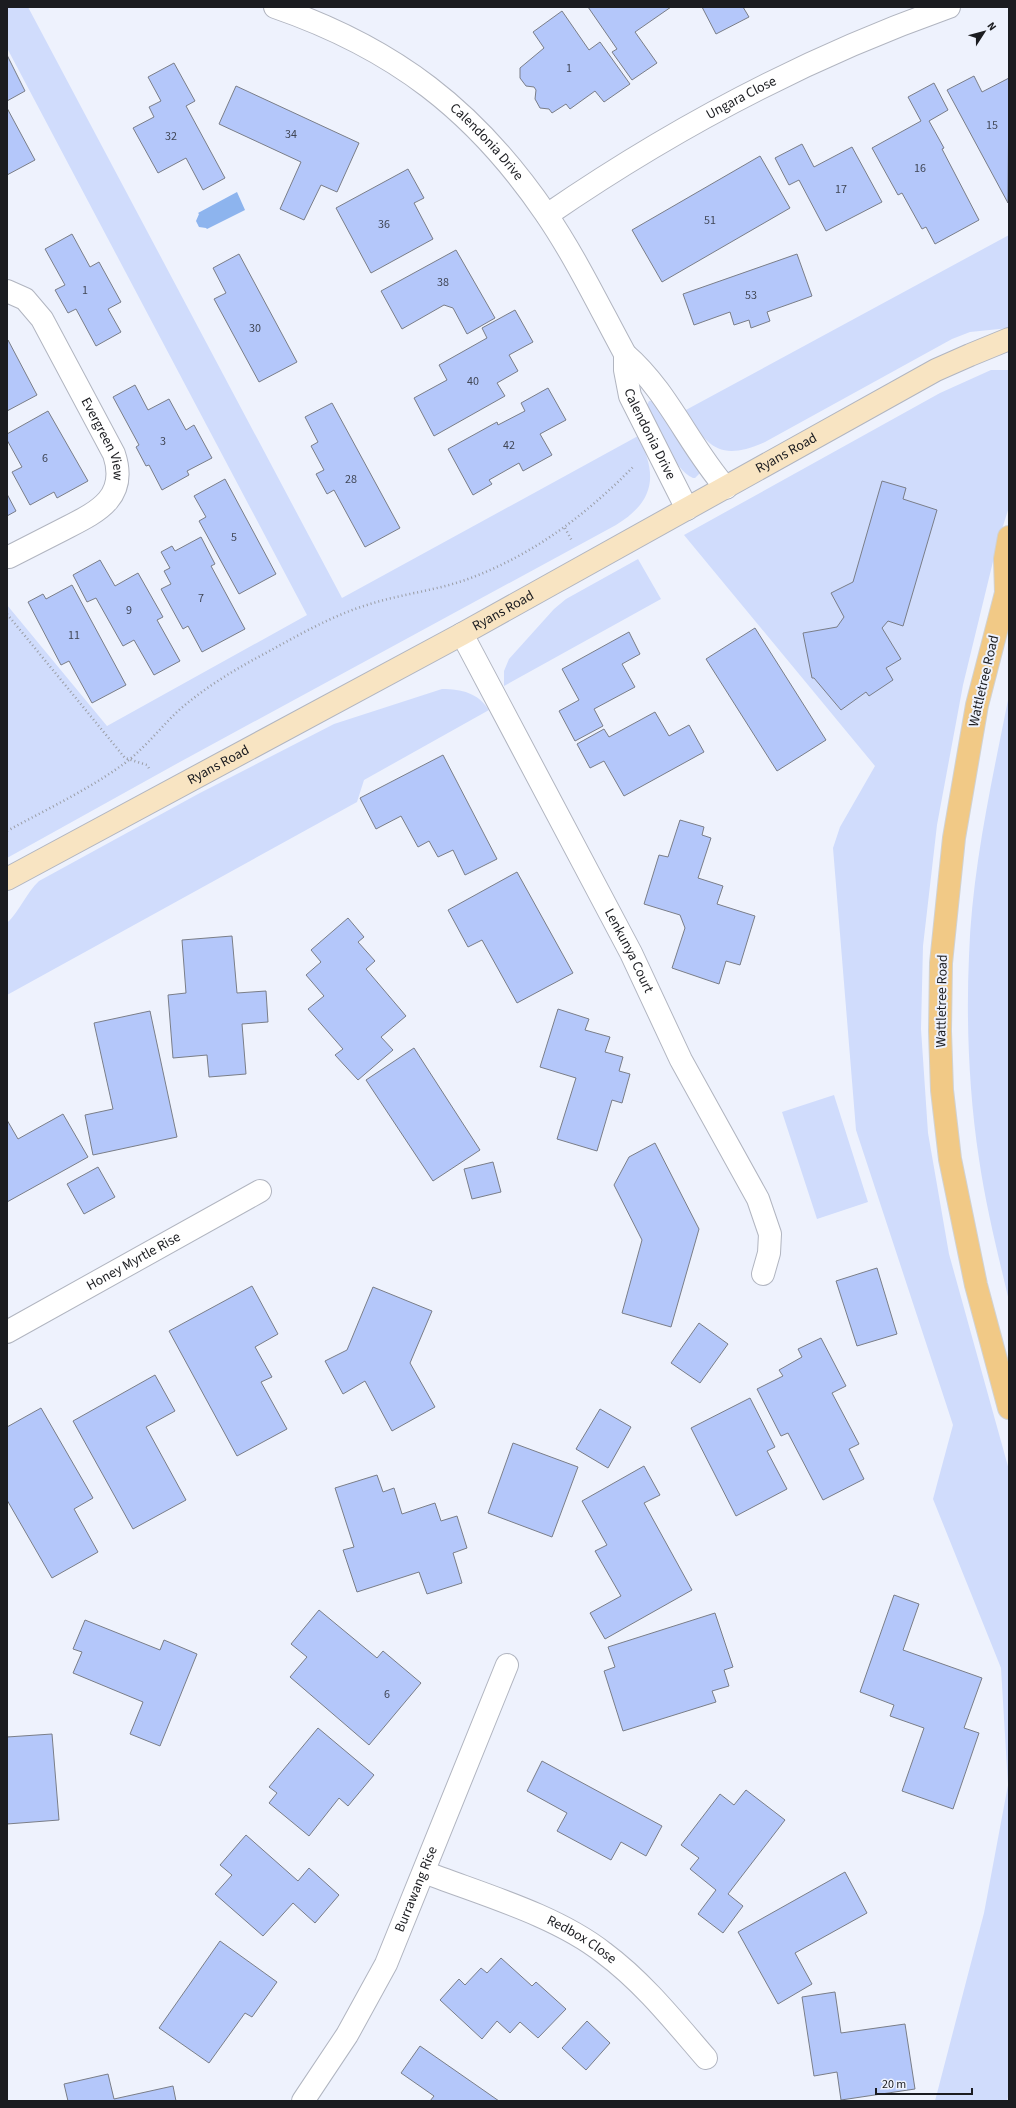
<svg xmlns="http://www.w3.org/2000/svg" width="1016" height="2108" font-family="'Source Sans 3',sans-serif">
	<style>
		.green { fill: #d0dcfc }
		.water { fill: #8db4ee }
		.building { fill: #b4c7fa; stroke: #7a7e88 }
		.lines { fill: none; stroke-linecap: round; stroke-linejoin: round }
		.street-casing { stroke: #b1b5c0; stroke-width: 24 }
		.secondary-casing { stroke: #b1b5c0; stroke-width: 24 }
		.primary-casing { stroke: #d1d2d2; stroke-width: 24 }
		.path { stroke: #9a9da5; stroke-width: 2.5; stroke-dasharray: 1 3; stroke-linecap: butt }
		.street { stroke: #fff; stroke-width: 22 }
		.secondary { stroke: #f8e4c2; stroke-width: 22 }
		.primary { stroke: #f1c986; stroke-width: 22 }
		.labels { text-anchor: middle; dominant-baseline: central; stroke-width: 4; stroke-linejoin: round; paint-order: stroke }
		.number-label { font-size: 12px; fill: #414756 }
		.street-label { font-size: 14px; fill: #1b1c20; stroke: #eef2fd }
	</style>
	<rect width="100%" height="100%" fill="#eef2fd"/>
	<!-- green -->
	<path class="green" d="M7,7H28L342,598L638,436C658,475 655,501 616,525L178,763L7,858V605L107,726L307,615L7,48Z
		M1009,235V328L970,332L952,339L765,442C720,462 708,447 684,411Z
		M991,370H1009V507L997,545L963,685L937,825L923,946L921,1029L928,1133L949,1254L1009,1470V2092L1007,2101H935L984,1913L1008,1785L1001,1668L933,1499L953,1425L856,1130L833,848L840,827L875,766L684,535L940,393Z
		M649,401H652L699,469L700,473L695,478H693C673,469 656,426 646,407Z
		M638,559L661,599L504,686V671L509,659L554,609L566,599Z
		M442,689C462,689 478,693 489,710L364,780L357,802L7,995V923C20,911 26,893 39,881L198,794L334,724Z
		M1009,695V1301C998,1254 986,1207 979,1159C969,1093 966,1023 969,956C972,868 992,781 1009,695Z
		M834,1095L868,1202L817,1219L782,1112Z"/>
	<!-- water -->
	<path class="water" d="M237,192L245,210L207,229L206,228L199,227L196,221L199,214L198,213Z"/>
	<!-- building -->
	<path class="building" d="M588,7H671L635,32L657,63L632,80L612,52L617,49Z
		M702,7H743L749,17L716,34Z
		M562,11L589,50L600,42L630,84L604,102L595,91L570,109L566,104L552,113L549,109L540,108L535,99L536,90L534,87L526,86L520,78V68L544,48L533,32Z
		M7,55L25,91L7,101Z
		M174,63L195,101L186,106L225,178L203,190L186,158L158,173L133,128L154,117L149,107L161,101L148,77Z
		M974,76L982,92L1009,78L1008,203L947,90Z
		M934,83L948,110L929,121L944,148L942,149L979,220L935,244L926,227L922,229L902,193L898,195L872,148L921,121L908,97Z
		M236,86L359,143L337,192L321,185L304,220L280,209L301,162L219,124Z
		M7,108L35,160L7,175Z
		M802,144L814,167L852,147L882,202L826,231L799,180L789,185L775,158Z
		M760,156L790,208L662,282L632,230Z
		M408,169L424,198L414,203L433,239L371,273L336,208Z
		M72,234L90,267L99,262L121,302L108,309L121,332L96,346L76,309L68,313L55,290L65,285L45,249Z
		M456,250L495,318L467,334L453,308L444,305L402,329L381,291Z
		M239,254L297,362L259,382L214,299L226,293L213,268Z
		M797,254L812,296L767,312L770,321L751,328L749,320L734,325L730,312L694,325L683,294Z
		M515,310L533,342L509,355L518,371L497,383L505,396L434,436L414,398L447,380L439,365L487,338L482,328Z
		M8,340L37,395L7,411V341Z
		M135,385L148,410L169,399L186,430L194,425L212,458L187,471L189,475L162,490L149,465L146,466L136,447L139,445L113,397Z
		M548,388L566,420L540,434L552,455L523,471L519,463L489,480L492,484L473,495L448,449L497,422L498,425L525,411L521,403Z
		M332,403L400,528L365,547L334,490L327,494L316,474L324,470L311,446L318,442L305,417Z
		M48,411L88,481L57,498L54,492L30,505L12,472L22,467L7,440V434Z
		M225,479L276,574L239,594L199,521L206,517L194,496Z
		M882,481L906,488L903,499L937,510L903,626L888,621L882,628L901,659L886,668L893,680L869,696L866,692L841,710L814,678H812L803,633L837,627L844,617L831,593L853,582Z
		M7,494L16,511L7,516Z
		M201,537L215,564L211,566L245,629L202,652L188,626L183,629L161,589L171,584L164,571L170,568L161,552L172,546L175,551Z
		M100,560L115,586L138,573L163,617L157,620L180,661L154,675L134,640L123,646L96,598L87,602L73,575Z
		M72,585L126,685L92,703L69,661L61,665L28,602L43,594L46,599Z
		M755,628L826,740L777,771L706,659Z
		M629,632L640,654L622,664L635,687L594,709L603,726L575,741L559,711L579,700L562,669Z
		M655,712L669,736L689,725L704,752L624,796L604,761L590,768L577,744L604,729L609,737Z
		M443,755L497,859L465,875L453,850L438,857L429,841L418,847L401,816L376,829L360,798Z
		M680,820L704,827L702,835L711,838L698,878L723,886L717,904L755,916L740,965L726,961L719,984L672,968L685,928L680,915L644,904L659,855L668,857Z
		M517,872L573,973L517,1003L482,940L468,947L448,910Z
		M348,918L364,937L358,942L375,961L366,969L406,1016L381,1037L393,1050L358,1080L335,1055L343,1049L308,1009L324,996L306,975L321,962L311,950Z
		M232,936L237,993L266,991L268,1022L242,1024L246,1074L209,1077L207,1055L173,1058L168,995L186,993L182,940Z
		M558,1009L589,1019L585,1030L610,1037L605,1052L623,1057L619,1071L630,1074L622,1103L612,1100L597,1151L557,1139L576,1078L540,1067Z
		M150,1011L177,1137L93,1155L85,1115L113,1109L94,1023Z
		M414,1048L480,1150L433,1181L366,1080Z
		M63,1114L88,1157L7,1202V1120L18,1139Z
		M655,1143L699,1229L671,1327L622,1313L642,1240L614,1185L629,1157Z
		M493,1162L501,1192L472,1199L464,1169Z
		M98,1167L115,1197L84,1214L67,1184Z
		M877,1268L897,1334L857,1346L836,1281Z
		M252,1286L278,1334L255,1347L272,1377L261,1382L287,1429L237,1456L169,1331Z
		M373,1287L432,1311L410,1363L435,1407L392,1431L365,1381L343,1394L325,1361L347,1350Z
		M699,1323L728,1344L700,1383L671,1363Z
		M821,1338L846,1386L832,1393L859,1444L849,1449L864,1479L823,1500L788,1433L781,1436L757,1389L783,1376L779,1370L802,1357L798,1349Z
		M155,1375L175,1411L146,1427L186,1500L133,1529L73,1421Z
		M750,1398L775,1447L767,1451L787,1489L736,1516L691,1428Z
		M41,1408L93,1498L74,1509L98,1552L52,1578L7,1500V1427Z
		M600,1409L631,1427L608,1468L576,1449Z
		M513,1443L578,1467L552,1537L488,1513Z
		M644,1466L660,1495L644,1503L692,1590L605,1639L590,1613L621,1596L595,1551L607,1545L582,1501Z
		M377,1475L383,1492L394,1488L402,1514L435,1503L441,1521L457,1516L467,1548L453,1553L462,1583L427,1594L419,1572L357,1592L343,1550L354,1547L335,1488Z
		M894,1595L919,1604L903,1650L982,1678L964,1728L979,1733L953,1809L902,1791L924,1728L890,1716L894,1705L860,1692Z
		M319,1610L377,1658L383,1651L421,1683L369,1745L290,1677L307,1657L291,1644Z
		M715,1613L733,1667L724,1670L729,1686L712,1691L716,1702L623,1731L604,1671L615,1667L608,1647Z
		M85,1620L160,1650L164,1640L197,1654L160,1746L130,1734L143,1702L73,1673L82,1652L73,1649Z
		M318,1728L374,1775L348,1806L339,1798L309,1836L269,1803L277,1793L269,1787Z
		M52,1734L59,1820L7,1824V1737Z
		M542,1761L662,1826L646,1856L621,1842L611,1860L557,1831L567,1813L527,1791Z
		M746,1790L785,1820L728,1894L743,1906L723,1933L698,1914L716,1890L690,1869L699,1858L681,1845L720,1794L734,1805Z
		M246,1835L298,1881L309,1868L339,1895L315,1923L293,1903L263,1936L215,1894L232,1875L220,1865Z
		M845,1872L867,1913L795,1953L812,1984L778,2004L738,1932Z
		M220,1941L277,1982L252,2017L245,2013L209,2063L159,2028Z
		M501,1958L532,1986L536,1982L566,2009L538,2038L520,2022L510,2033L497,2021L482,2039L440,2000L459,1979L465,1985L481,1968L487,1973Z
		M835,1992L841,2033L905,2024L915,2089L841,2100L837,2072L814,2076L802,1997Z
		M587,2021L610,2043L586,2070L562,2048Z
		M420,2046L499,2101H430L434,2096L401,2073Z
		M108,2074L114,2099L173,2086L176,2101H68L64,2084Z"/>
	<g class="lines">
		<!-- street casing -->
		<g class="street-casing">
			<g id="street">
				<path id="s1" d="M275,7C394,48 475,110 546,214C576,258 600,308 625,354C668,391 689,446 726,488"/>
				<path id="s2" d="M547,215C672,129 805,58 949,7"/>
				<path id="s3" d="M7,291L25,299L42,319L114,454C129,499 95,513 62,530C44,539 27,548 9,557"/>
				<path id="s4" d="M625,354V370L630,396L687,509"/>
				<path id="s5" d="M462,634L631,953L681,1060L758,1199L770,1234L769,1253L763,1274"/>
				<path id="s6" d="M7,1332L260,1191"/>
				<path id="s7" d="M424,1872C481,1894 556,1915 604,1953C643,1982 674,2021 706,2058"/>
				<path id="s8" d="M303,2101L347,2035L386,1964L507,1665"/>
			</g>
		</g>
		<!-- secondary casing -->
		<g class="secondary-casing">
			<g id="secondary">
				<path id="s9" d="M7,879L462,634L936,370L970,355L1009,339"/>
			</g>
		</g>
		<!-- primary casing -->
		<g class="primary-casing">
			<path id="primary" d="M1009,537L1005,559L1006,593L977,705L954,838L941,963L940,1031L942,1090L950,1159L976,1285L1009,1408"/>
		</g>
		<!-- path -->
		<path class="path" d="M565,528L572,541
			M7,614L125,758L147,765L150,770
			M7,831C47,809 88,790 125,763C145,748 160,728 178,711C204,688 234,670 264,654C297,636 331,616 367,605C400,594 435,591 468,579C533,555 586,515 634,466"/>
		<!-- street -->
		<use href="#street" class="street"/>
		<!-- secondary -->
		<use href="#secondary" class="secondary"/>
		<!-- primary -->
		<use href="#primary" class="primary"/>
	</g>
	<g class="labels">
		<!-- number labels -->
		<g class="number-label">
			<text x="569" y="68">1</text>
			<text x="992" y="125">15</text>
			<text x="291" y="134">34</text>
			<text x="171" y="136">32</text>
			<text x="920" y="168">16</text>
			<text x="841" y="189">17</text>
			<text x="710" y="220">51</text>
			<text x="384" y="224">36</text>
			<text x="443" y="282">38</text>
			<text x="85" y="290">1</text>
			<text x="751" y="295">53</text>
			<text x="255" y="328">30</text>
			<text x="473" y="381">40</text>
			<text x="163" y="441">3</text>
			<text x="509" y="445">42</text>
			<text x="45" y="458">6</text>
			<text x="351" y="479">28</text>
			<text x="234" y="537">5</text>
			<text x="201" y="598">7</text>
			<text x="129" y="610">9</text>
			<text x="74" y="635">11</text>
			<text x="387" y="1694">6</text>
		</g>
		<!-- street labels -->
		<g class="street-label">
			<text stroke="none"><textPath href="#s2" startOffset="227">Ungara Close</textPath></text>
			<text stroke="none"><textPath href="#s1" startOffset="254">Calendonia Drive</textPath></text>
			<text stroke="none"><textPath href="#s4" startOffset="85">Calendonia Drive</textPath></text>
			<text stroke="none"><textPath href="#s3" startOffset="181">Evergreen View</textPath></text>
			<text stroke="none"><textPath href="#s9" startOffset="888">Ryans Road</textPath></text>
			<text stroke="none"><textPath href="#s9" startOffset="564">Ryans Road</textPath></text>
			<text transform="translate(984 681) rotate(-77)">Wattletree Road</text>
			<text stroke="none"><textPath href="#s9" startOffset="240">Ryans Road</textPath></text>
			<text stroke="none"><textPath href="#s5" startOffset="358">Lenkunya Court</textPath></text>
			<text transform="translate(942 1001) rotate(-89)">Wattletree Road</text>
			<text stroke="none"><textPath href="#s6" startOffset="145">Honey Myrtle Rise</textPath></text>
			<text stroke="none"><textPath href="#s8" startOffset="241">Burrawang Rise</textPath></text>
			<text stroke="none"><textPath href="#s7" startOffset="172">Redbox Close</textPath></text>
		</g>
	</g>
	<!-- border -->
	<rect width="1016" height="2108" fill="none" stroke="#1b1c20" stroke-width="16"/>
	<!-- north arrow -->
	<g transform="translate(984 32) rotate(54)" stroke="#eef2fd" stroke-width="3" paint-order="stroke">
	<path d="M0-3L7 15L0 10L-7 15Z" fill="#1b1c20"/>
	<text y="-6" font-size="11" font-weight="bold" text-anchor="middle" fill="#1b1c20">N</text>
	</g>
	<!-- scale -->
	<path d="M876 2088v6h96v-6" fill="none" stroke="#1b1c20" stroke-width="2"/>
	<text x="882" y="2088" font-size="12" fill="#1b1c20" stroke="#eef2fd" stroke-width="3" paint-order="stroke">20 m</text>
</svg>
